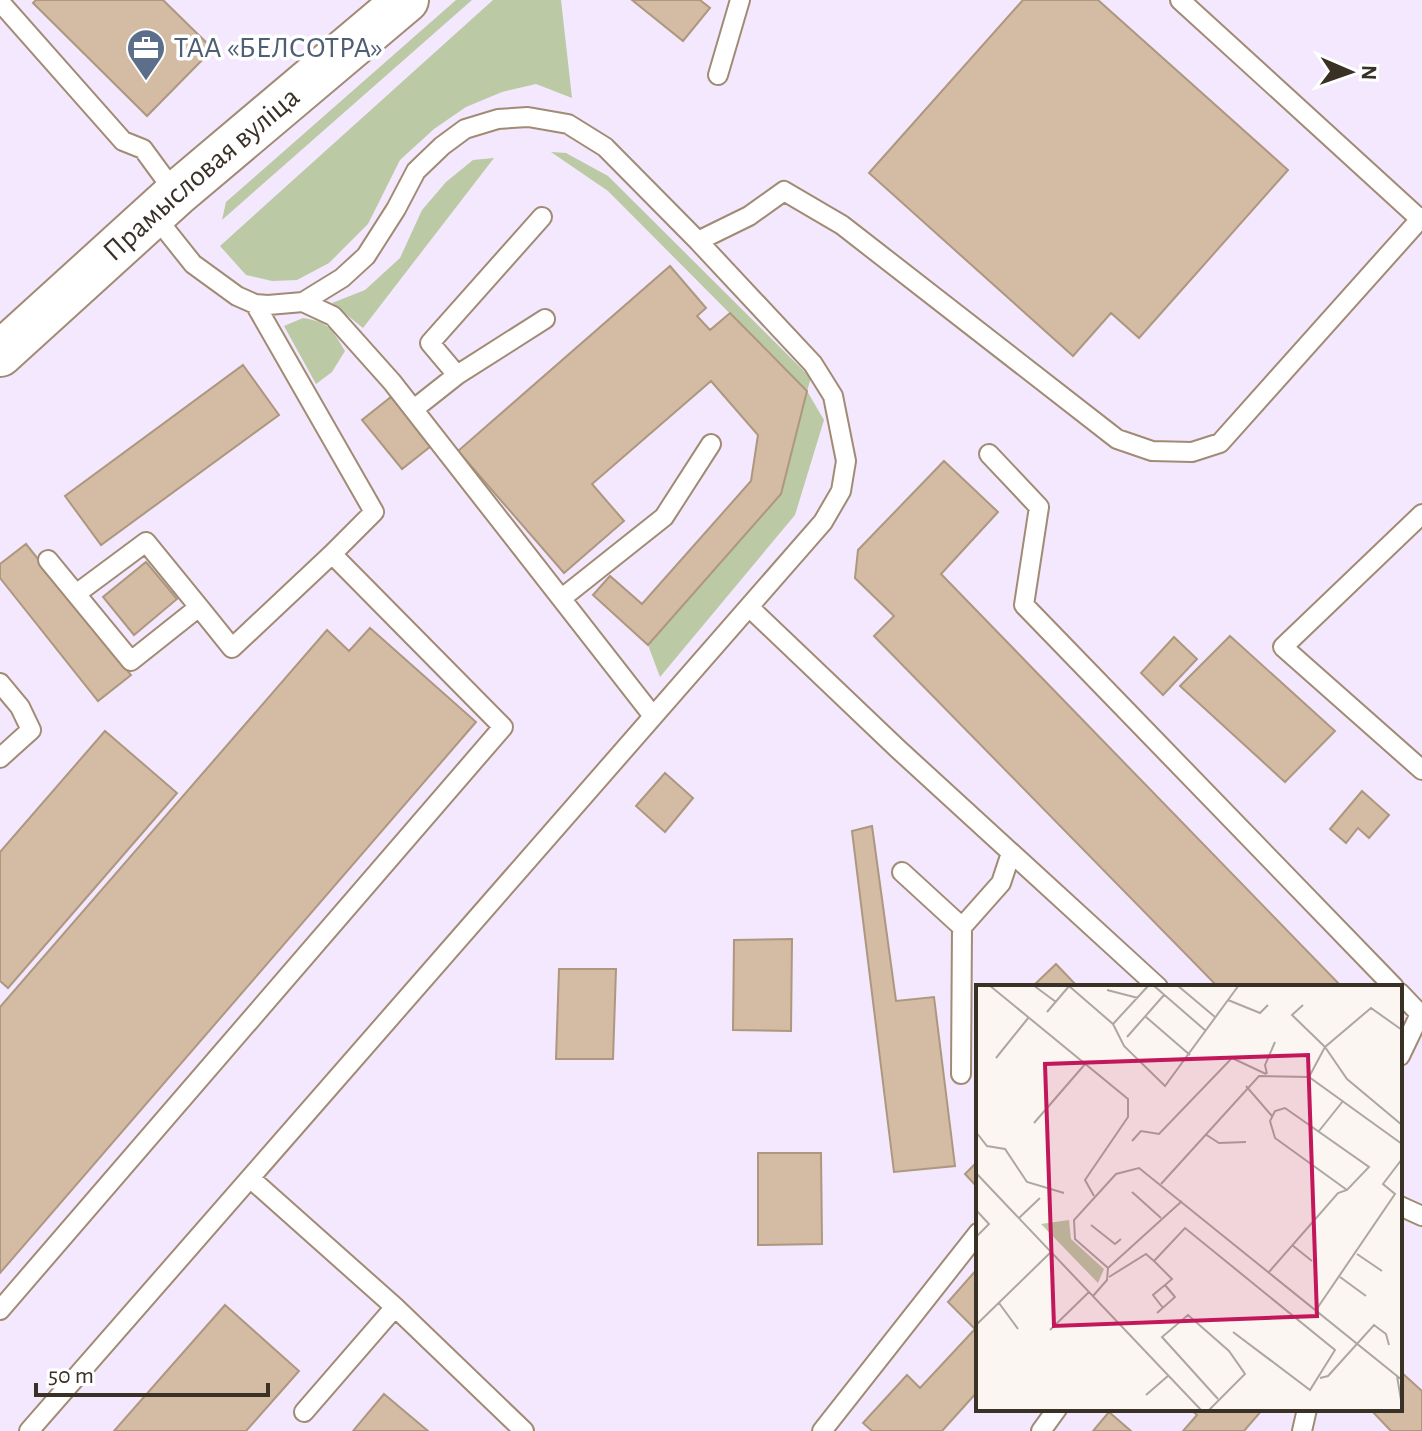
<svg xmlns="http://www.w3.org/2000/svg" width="1422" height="1431" font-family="'Alegreya Sans',sans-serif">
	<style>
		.industrial { fill: #f3e8fd; fill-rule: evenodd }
		.green { fill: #bbcaa4 }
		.building { fill: #d3bca3; stroke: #ad977f; stroke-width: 2 }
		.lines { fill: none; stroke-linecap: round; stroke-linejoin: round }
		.lane-casing { stroke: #a28b74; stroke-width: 22 }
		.secondary-casing { stroke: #a28b74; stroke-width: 48 }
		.lane { stroke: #fff; stroke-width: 18 }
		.secondary { stroke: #fff; stroke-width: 44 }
		.labels { text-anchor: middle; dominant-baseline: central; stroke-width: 7; stroke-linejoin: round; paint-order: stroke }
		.service-label { font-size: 30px; fill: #4e5e75; stroke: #fff; text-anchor: start }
		.street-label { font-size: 30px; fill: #393026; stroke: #fff }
		.inset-road { fill: none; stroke: #ada7a0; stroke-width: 2 }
		.view { fill: #c2185b; fill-opacity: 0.15; stroke: #c2185b; stroke-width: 4 }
		.inset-edge { fill: none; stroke: #393026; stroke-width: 4 }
	</style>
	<rect width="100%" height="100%" fill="#fbf6f1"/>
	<!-- industrial -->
	<path class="industrial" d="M0,0H1422V1431H0ZM978,987H1400V1409H978Z"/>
	<!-- green -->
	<path class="green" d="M456,0H472L222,220L226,202Z
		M493,0H561L572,98L536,84L502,92L466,107L434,129L400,160L368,224L329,263L297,280L272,281L246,275L220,246Z
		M551,152L566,153L608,176L811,378L807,391L824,420L795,515L660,677L648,645L781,494L807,391L608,191Z
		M494,158L363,328L332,303L365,290L400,258L422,210L446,182L473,160Z
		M303,318C329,322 332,329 345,351L332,372L316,384L284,326Z"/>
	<!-- building -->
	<path class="building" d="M36,0H163L213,49L147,116L33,3Z
		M632,0H700L710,8L683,41Z
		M1023,0H1098L1288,170L1139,338L1111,313L1073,356L869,173Z
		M670,266L706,308L697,316L710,330L730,313L807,391L781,494L648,645L593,595L610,576L642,604L751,481L758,435L711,381L592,484L624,521L564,573L458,451Z
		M243,365L279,415L101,545L65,496Z
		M391,397L431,446L402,469L362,420Z
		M944,461L998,512L941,574L1342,987H1218L874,636L894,616L855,578L858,550Z
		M26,544L131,675L98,701L0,578V564Z
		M146,562L177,599L134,635L103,597Z
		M370,628L476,722L0,1273V1007L327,630L349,651Z
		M1230,636L1335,731L1285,782L1180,686Z
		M1174,637L1197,659L1163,695L1141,673Z
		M105,731L177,793L8,988L0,981V852Z
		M665,773L693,798L665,832L636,806Z
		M1362,791L1389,815L1369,838L1358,828L1346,843L1330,829Z
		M872,826L896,1001L934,997L955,1166L894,1172L852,831Z
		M792,939L791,1031L733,1030L734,940Z
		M1056,964L1078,987H1032Z
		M559,969H616L613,1059H556Z
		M758,1153H821L822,1244L758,1245Z
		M978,1161V1188L965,1174Z
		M978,1268V1391L942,1431H872L863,1423L907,1375L920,1388L975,1329L948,1302Z
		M225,1305L299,1371L246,1431H114Z
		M1401,1372L1422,1391V1431H1391L1370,1409H1400Z
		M384,1394L428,1431H353Z
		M1190,1409H1263L1244,1431H1183L1197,1415Z
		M1109,1412L1131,1431H1093Z"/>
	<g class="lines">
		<!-- lane casing -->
		<g class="lane-casing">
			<path id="lane" d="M1180,0L1420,219
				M0,2L123,141L143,149L176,194
				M718,75L740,0
				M698,241L749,216L784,191L842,225L1117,439L1152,451L1192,452L1220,443L1422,217
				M303,302L333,316L392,382L653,716
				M457,375L430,343L542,217
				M414,409L457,375L545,319
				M989,454L1039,507L1024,605L1394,987
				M1422,514L1283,647L1422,770
				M48,560L131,661L199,607L232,648L332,554
				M76,594L146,542L199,607
				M562,598L664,517L711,444
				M749,607L898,749L1158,987
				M0,683L20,707L31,730L0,758
				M902,872L962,927
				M1400,993L1420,1014L1400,1056
				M961,1074L962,927L1001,883L1011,853
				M250,1178L395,1307L524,1431
				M1400,1206L1422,1216
				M0,1310L503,727L332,554L374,512L255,304
				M304,1412L395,1307
				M29,1431L823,522L841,491L846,461L833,396L813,364L698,241L605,147L568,124L528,117L498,119L465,129L442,146L416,171L396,209L366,256L342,278L303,302L268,305L255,304L237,296L193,264L154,215
				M822,1431L978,1233
				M1041,1431L1057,1409
				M1302,1431L1307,1409"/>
		</g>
		<!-- secondary casing -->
		<g class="secondary-casing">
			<g id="secondary">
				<path id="s1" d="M0,354L176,194L406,0"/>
			</g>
		</g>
		<!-- lane -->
		<use href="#lane" class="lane"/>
		<!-- secondary -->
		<use href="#secondary" class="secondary"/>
	</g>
	<!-- icons -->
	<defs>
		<g id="office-pin" transform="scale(2)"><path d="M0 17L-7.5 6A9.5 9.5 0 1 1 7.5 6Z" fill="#5c6f8a" stroke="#fff"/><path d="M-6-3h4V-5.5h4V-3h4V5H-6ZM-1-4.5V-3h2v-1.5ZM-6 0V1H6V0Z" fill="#fff"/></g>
	</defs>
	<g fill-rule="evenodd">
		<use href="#office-pin" x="146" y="48"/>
	</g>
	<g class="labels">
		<!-- service labels -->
		<g class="service-label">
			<text x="174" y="48">ТАА «БЕЛСОТРА»</text>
		</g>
		<!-- street labels -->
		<g class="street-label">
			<text stroke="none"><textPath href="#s1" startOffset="270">Прамысловая вуліца</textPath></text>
		</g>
	</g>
	<!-- overview -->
	<g transform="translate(976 985)">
		<rect width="426" height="426" fill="#fbf6f1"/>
		<path d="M93,235L95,254L128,284L122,298L65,239Z" fill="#bbcaa4"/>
		<path class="inset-road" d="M13,0L152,114V132L109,195L118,211M57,0L80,17M177,0L230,46M201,0L239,32M93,1L137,39L173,0M131,5L162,13M252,15L284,28L292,20M327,20L316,30L349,62L333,92M71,27L94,0M170,32L214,70M137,39L148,61L189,101L263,0M426,45L395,23L349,62L371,94L426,140M151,52L188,10M20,73L53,32M291,89L289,80L299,57M270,101L296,131M58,138L110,78M343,146L367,116M0,147L11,161L29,164L51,197L88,208M229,149L243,158L270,157M156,156L165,146L183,149L256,73L290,89M0,188L226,426M185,199L283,91L333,92L426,159M156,207L185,233M0,225L13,239L0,252M43,233L64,213M115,240L139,259L145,254M316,260L336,276M381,269L406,286M178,276L196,294L189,300L199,312L181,328M132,283L206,216M293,287L362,208L371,205L393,182L309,123L299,126L294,136L299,153L371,205M133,292L170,269L178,276L209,243L359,365L334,405L257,347M364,292L390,311M117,311L131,295L132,283L99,254L98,235L140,189L163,183L426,395M23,318L42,344M187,323L177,310L189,300M340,325L419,209L407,199L426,174M0,340L76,266M74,345L113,307M421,391L426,421M344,393L352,391L398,340L410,349L413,360M170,410L193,390M232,426L269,389L253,366L212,330L186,352L242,414"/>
		<path class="view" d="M332,70L341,331L78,341L69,79Z"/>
		<rect width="426" height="426" class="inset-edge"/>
	</g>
	<!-- north arrow -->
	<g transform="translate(1350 72) rotate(92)" stroke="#ffffff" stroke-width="6" paint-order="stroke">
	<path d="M0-6L14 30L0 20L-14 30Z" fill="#393026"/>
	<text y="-12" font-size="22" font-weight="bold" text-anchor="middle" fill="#393026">N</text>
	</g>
	<!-- scale -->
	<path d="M36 1383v12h232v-12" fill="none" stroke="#393026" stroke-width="4"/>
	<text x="48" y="1383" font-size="24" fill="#393026" stroke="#ffffff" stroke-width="6" paint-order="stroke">50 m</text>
</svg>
